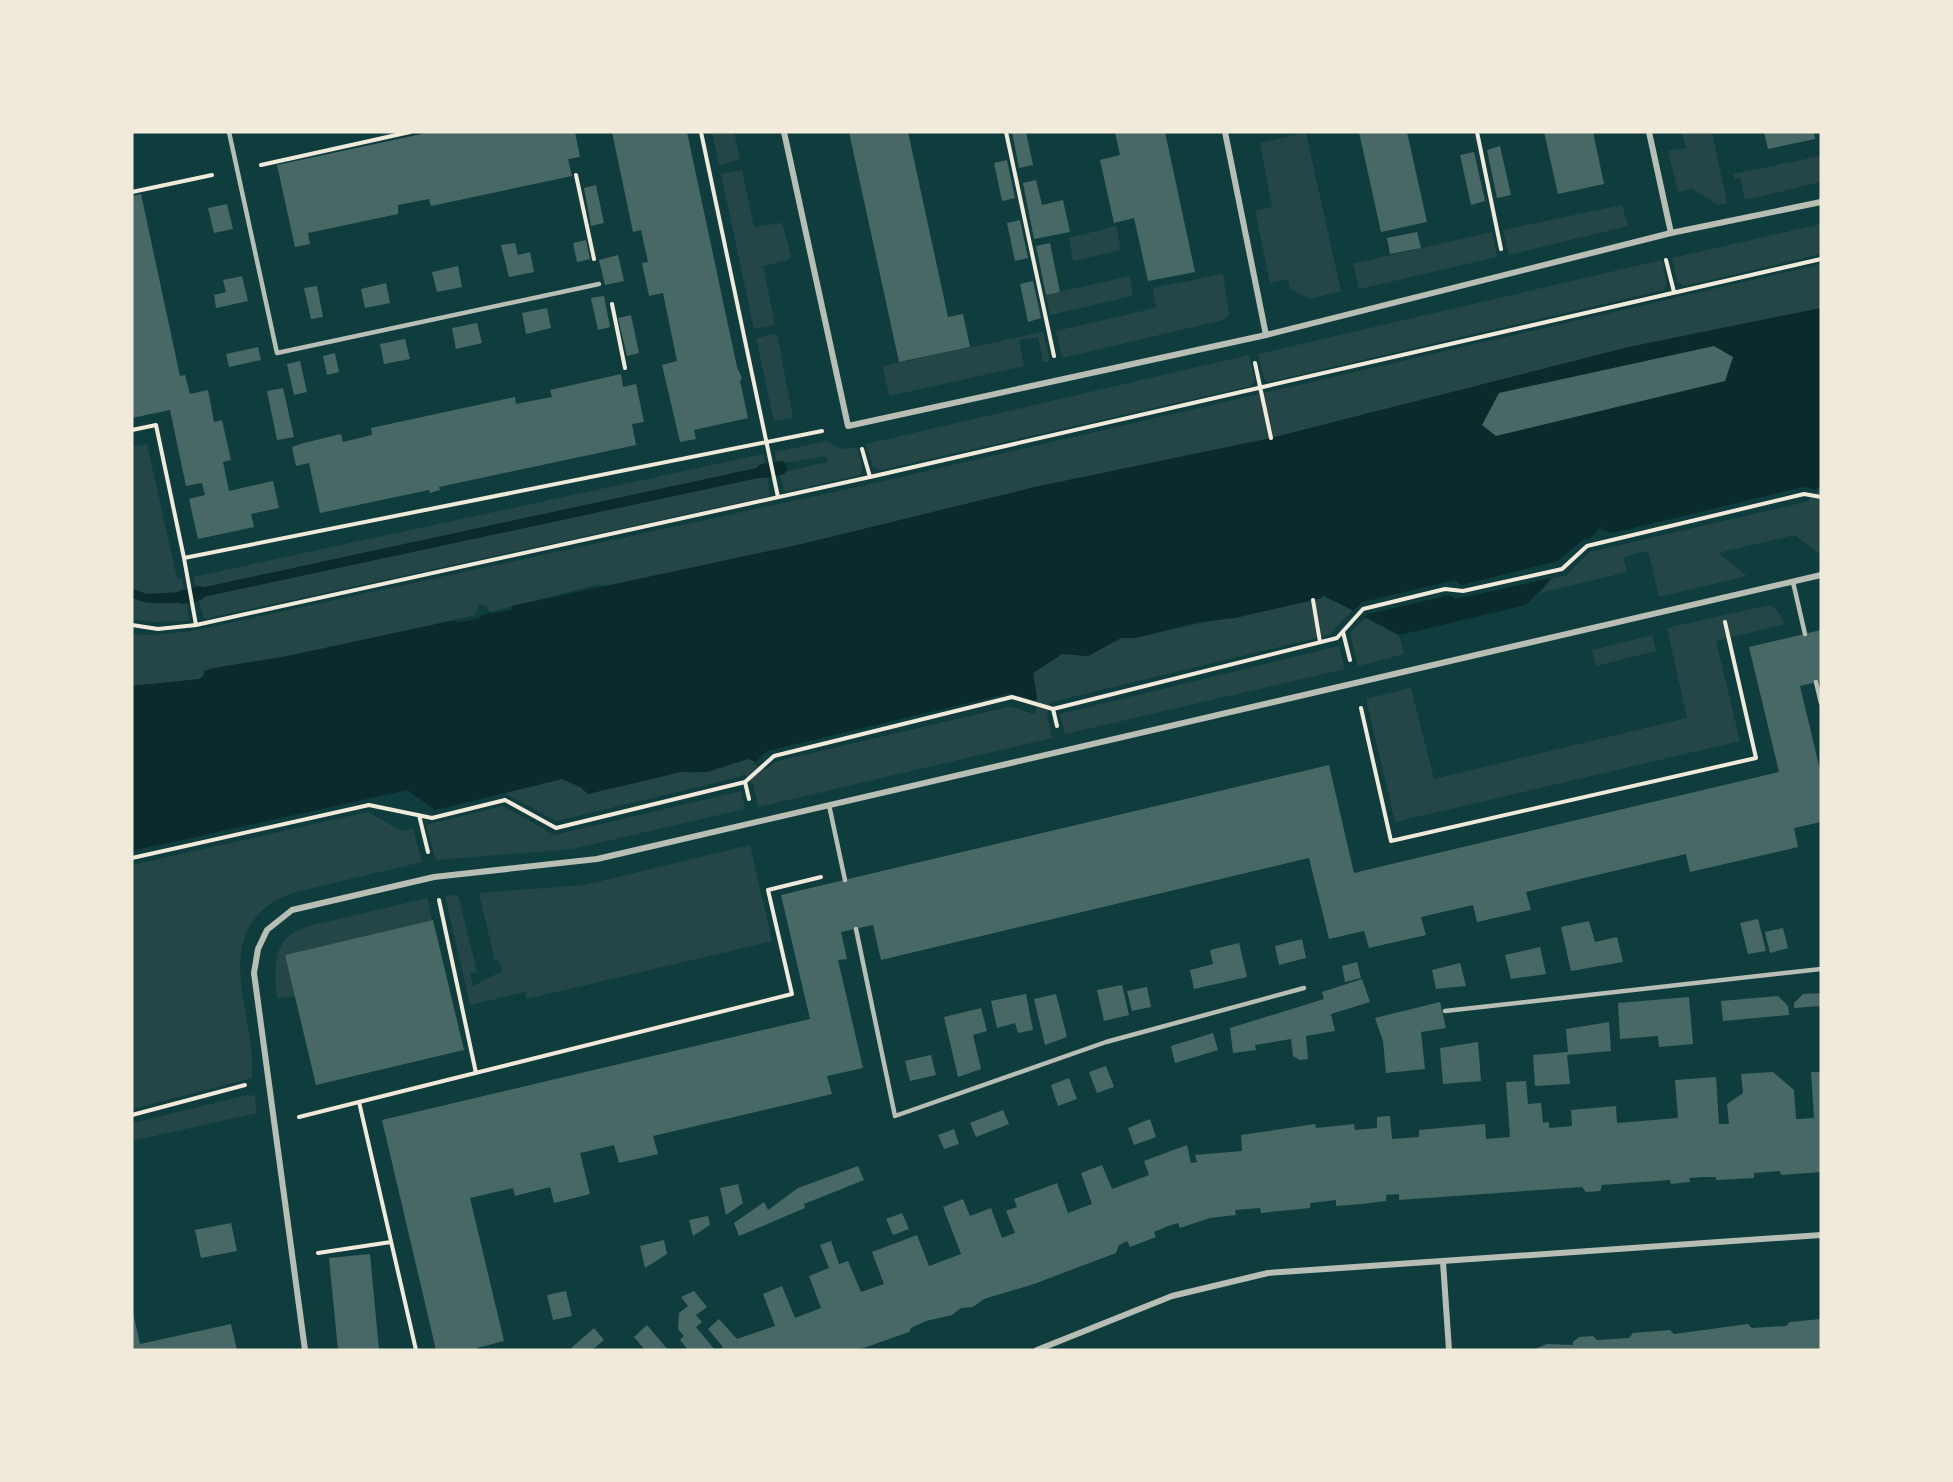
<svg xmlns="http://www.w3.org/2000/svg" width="1953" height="1482" font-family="'Fira Sans',sans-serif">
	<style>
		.green { fill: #244646 }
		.water { fill: #0a2a2b }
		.pier { fill: #0f3d3e }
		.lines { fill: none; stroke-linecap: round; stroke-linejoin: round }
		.stream { stroke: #0a2a2b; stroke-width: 14 }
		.building { fill: #486865 }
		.path { stroke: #f1e9da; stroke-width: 4 }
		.service { stroke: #b8beb3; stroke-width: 4.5 }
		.minor { stroke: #b8beb3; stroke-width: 6 }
	</style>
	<rect width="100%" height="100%" fill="#0f3d3e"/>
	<!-- green -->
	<path class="green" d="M712,132H734L740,160L719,165Z
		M1682,132H1712L1727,203L1718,205L1692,189L1678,192L1668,151L1686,148Z
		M1306,133L1341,291L1310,299L1290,289L1288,279L1270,283L1255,210L1272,207L1260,143Z
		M1821,156V182L1745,200L1740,178L1735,179L1733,174Z
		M742,170L754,227L782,223L791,256L788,260L763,266L775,325L754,329L721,174Z
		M1622,205L1628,226L1509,255L1503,230Z
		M1821,224V254L1685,286L1677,282L1672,258Z
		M1116,226L1121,250L1073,261L1069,238Z
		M1492,232L1497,257L1359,289L1354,265H1348Z
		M1662,260L1667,284L1664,290L1268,382L1264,378L1258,354Z
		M1821,264V308L1629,347L1271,438L1035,487L802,544L614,585H596L490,612L486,605L479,604L475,615L455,620L283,657L206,670L200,679L132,686V634L152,635L192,631L866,485Z
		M1223,274L1229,314L1223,320L1062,358L1056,331L1156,308L1153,288Z
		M1130,276L1133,296L1050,315L1046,295Z
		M1043,332L1050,361L1043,362L1038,337L1019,340L1024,366L889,396L883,366Z
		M777,334L793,418L774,421L756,338Z
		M1249,355L1255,381L1251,386L881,470L873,467L866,444Z
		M827,441L841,449L857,448L863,469L860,475L785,492L779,473L827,462L826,456L777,464L775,452Z
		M147,444L177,579H182L184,592L147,594L132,589V447Z
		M763,454L766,466L196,589L193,577Z
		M767,476L770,496L204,619L198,598Z
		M1821,485V555L1795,535L1718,553L1747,576L1659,597L1648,551L1623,557L1627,572L1540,593L1552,578L1566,576L1590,552L1803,502Z
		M1322,596L1353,610L1329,635L1051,702L1047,715L1052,738L758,807L753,784L744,774L740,777L556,821L505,793L562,779L578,787L681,772L697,773L748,759L769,767L776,761L1011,706L1032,713L1037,698L1033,673L1062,654L1088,656L1121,638H1135Z
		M132,598L147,603L187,602L189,621L153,622L132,619Z
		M1769,605L1777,610L1785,624L1716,641L1740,741L1395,822L1366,699L1411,688L1434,779L1687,718L1667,628Z
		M1365,618L1399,636L1404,654L1358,666L1350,633Z
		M1652,635L1656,651L1596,666L1592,650Z
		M1339,646L1345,669L1065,734L1060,714Z
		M741,791L745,809L572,849L436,860L426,825L503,806L554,835Z
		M368,812L401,831L413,828L422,862L292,893C203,927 257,1013 252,1078L132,1109V865Z
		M750,845L772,941L527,999L525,992L470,1005L445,896L458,895L477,972L470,974L473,986L502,971L498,960L495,961L479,893L585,885Z
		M427,898L432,920L286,955L295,996L277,999C274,969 271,939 305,927Z
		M248,1095L255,1096L257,1113L132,1141V1123Z"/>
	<!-- water -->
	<path class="water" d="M1821,308V485L1803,502L1617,545V535L1601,529L1603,525L1526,605L1400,635L1323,595L1322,598L1313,600L1235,618L1199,622L1135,638H1121L1088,656L1062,654L1033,673L1037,698L1032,713L1010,706L776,761L769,767L748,759L707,772H681L588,794L579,786L562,779L435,810L407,790L132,851V686L200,679L204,676V671L213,668L283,657L455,620L456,623L480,618L481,615L512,610V606L802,544L1035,487L1271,438L1629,347Z
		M766,466L767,476L198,598L196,589Z
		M132,589L147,594L184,592L187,602C168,603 150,605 132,598Z"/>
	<!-- pier -->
	<path class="pier" d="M1803,487L1819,490L1806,502L1617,545L1614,546V537L1605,535Z
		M1595,537L1557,577L1455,599L1450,595L1368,614L1363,619L1351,613L1362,602L1455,580L1461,585L1558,561L1582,540Z
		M1010,693L1039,702L1035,714L1010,706L776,761L766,769L753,764L767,751Z"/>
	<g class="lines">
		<!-- stream -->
		<path class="stream" d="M763,471L780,468
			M183,597L199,593"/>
	</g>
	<!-- building -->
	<path class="building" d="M431,132H575L580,157L568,159L572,176L431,206L429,199L398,205V214L308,233L310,244L295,247L277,165Z
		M612,132H687L737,367L742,378L740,381L748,418L694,430L696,439L680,442L662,365L677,361L663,293L649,296L642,263L648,262L641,230L633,232Z
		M849,132H908L948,317L963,314L970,347L899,362Z
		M1012,132H1026L1033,165L1019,168Z
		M1115,132H1165L1195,272L1148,281L1134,218L1114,223L1100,160L1120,155Z
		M1359,132H1407L1427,222L1381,232Z
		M1544,132H1593L1604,184L1558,194Z
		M1764,132H1814L1815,139L1768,149Z
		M1500,146L1511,195L1497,198L1487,150Z
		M1474,152L1485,201L1471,205L1460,155Z
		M1007,160L1015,198L1002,201L994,163Z
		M1036,180L1042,205L1063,200L1070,232L1034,239L1023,183Z
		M596,185L604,223L591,226L584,188Z
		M141,194L180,376L185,375L190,394L208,390L214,422L222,420L231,460L223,462L229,491L273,481L279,508L251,514L254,527L198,539L189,499L205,495L202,483L186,486L170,410L132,418V196Z
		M227,204L233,229L214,233L208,208Z
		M1020,220L1028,258L1015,261L1007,223Z
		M1417,232L1421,248L1390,254L1387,238Z
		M586,240L590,259L577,262L573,243Z
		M515,243L518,255L530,252L534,272L509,277L501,245Z
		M1050,243L1060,292L1046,295L1036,246Z
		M618,255L624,281L605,285L599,260Z
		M458,266L462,287L437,292L432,272Z
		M242,276L248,301L216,308L214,295L226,292L223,280Z
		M1033,281L1041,318L1028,322L1020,284Z
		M386,283L390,303L365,308L361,289Z
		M317,286L323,317L311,319L304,288Z
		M604,296L610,327L598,330L591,298Z
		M547,308L551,328L526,334L522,313Z
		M631,315L639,353L627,356L618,318Z
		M477,323L482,343L456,349L452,328Z
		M405,339L410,359L384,364L380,344Z
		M1714,346L1733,357L1725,381L1496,436L1482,425L1499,393Z
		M258,347L261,360L229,367L226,354Z
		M335,353L339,372L327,375L323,356Z
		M300,361L307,392L294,395L287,364Z
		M621,374L623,387L636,384L644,422L632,424L636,445L439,487L440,490L430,493L429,490L320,513L309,463L296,466L292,447L304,443L341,434L343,442L372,435L371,428L515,397L516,404L552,397L550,390Z
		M283,388L294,437L277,440L267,391Z
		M1821,630V681L1800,686L1821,774V822L1794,828L1798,847L1690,872L1686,854L1580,879L1526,892L1531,910L1477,922L1473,905L1421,917L1426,935L1369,948L1364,931L1329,939L1309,858L881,960L873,925L841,932L847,959L838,960L863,1068L827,1076L832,1094L653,1136L658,1154L619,1163L614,1145L580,1153L590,1194L554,1203L550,1187L515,1196L513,1188L470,1198L504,1341L477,1348V1350H436L382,1120L810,1019L781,895L1329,765L1354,873L1779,772L1749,647Z
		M1758,919L1766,951L1748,954L1740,923Z
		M433,920L464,1050L316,1085L285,955Z
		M1589,921L1595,942L1617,937L1623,962L1571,971L1561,927Z
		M1783,928L1788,948L1770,953L1765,932Z
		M1302,939L1306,958L1279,965L1275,946Z
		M1239,943L1247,977L1194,989L1190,970L1213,964L1210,950Z
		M1540,947L1546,974L1511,979L1505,955Z
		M1357,962L1361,978L1345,982L1342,966Z
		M1460,963L1466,986L1436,989L1432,970Z
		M1362,979L1370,1002L1331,1014L1335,1031L1306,1036L1308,1059L1300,1060L1293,1056L1291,1039L1255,1045L1256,1050L1233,1053L1230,1028L1324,999L1322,992Z
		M1122,985L1129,1015L1104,1021L1097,990Z
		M1147,987L1151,1007L1132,1011L1127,991Z
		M1821,993V1006L1794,1008V1003L1803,994Z
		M1026,994L1033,1030L1018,1033L1015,1023L997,1028L991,1001Z
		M1056,994L1067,1037L1045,1045L1034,999Z
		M1778,996L1788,1006L1789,1015L1723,1021L1721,1001Z
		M1689,997L1693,1044L1659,1047L1658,1036L1620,1039L1618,1003Z
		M1440,1002L1446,1028L1421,1032L1425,1069L1386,1073L1383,1041L1375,1018Z
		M981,1008L987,1031L973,1035L981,1069L958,1077L944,1017Z
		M1609,1022L1611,1051L1567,1055L1570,1084L1535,1086L1533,1055L1568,1052L1566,1029Z
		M1213,1033L1218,1050L1175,1063L1171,1046Z
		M1478,1042L1481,1081L1443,1084L1440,1048Z
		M931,1055L936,1075L910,1081L905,1061Z
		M1106,1066L1114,1087L1097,1093L1089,1072Z
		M1773,1072L1794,1090L1796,1119H1799L1814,1118L1811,1072H1821V1172L1781,1175L1780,1171L1754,1173V1178L1716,1180V1177H1703L1689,1178L1690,1182L1671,1184L1670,1180L1602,1185L1600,1191L1586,1192L1582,1187L1399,1200V1194L1386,1195V1201L1362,1204L1336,1206V1200L1310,1203V1208L1261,1213L1260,1208L1235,1210L1236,1215L1210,1218L1180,1228L1178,1223L1168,1226L1154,1232L1156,1237L1130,1247L1127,1241L1119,1245L1116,1253L1034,1284L984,1299L973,1307L961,1308L952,1315L926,1321L911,1328L909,1332L858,1350H719L723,1347L708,1329L719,1319L737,1339L775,1326L763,1294L782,1286L795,1318L821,1308L809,1276L829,1268L820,1245L831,1241L839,1264L848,1261L861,1292L884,1284L872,1252L917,1235L929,1266L961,1254L943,1207L963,1199L970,1216L991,1208L1002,1238L1015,1233L1006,1211L1017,1207L1014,1199L1057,1183L1068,1213L1092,1204L1081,1173L1102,1165L1112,1189L1149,1175L1144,1161L1187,1145L1191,1163L1197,1162L1195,1155L1242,1151L1241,1135L1315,1124L1316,1128L1354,1124L1355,1130L1377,1128V1117L1390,1116L1392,1139L1419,1137V1130L1485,1124L1486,1139L1510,1137L1506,1082L1526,1081L1528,1104L1541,1103L1543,1123L1549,1122V1128L1572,1126L1571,1110L1616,1106L1617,1123L1678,1118L1675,1080L1716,1077L1719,1124H1729L1727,1104L1743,1093L1741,1074Z
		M1069,1078L1077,1099L1058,1106L1051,1085Z
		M1003,1110L1009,1124L976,1137L970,1123Z
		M1150,1119L1156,1137L1134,1145L1128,1128Z
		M954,1129L959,1144L944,1149L938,1135Z
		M858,1166L864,1180L804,1204L805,1208L739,1236L734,1223L764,1202L768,1210L798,1188Z
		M738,1184L743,1203L726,1215L720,1188Z
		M902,1213L909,1229L893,1235L886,1219Z
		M708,1216L710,1225L693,1236L689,1220Z
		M231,1223L237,1251L201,1258L195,1230Z
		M664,1240L667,1254L645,1268L640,1246Z
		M370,1254L379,1350H338L329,1258Z
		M566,1291L572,1316L553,1320L547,1295Z
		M694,1291L707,1307L696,1315L702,1322L696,1327L715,1350H688L680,1340L684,1336L678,1329L679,1313L688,1306L681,1297Z
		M133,1312L140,1344L231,1324L237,1350H132Z
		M1821,1319V1350H1533L1547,1344L1573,1345V1342L1579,1337L1593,1336L1597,1340L1629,1338L1633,1333L1670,1330L1674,1334L1748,1324L1752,1328L1786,1326L1790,1322Z
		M647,1325L668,1350H645L634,1337Z
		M594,1328L604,1340L592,1350H569Z"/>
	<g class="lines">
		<!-- path -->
		<path class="path" d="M701,132L778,497
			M1006,132L1054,356
			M1477,132L1501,249
			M261,165L410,132
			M576,175L594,259
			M132,192L212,175
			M1666,260L1674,292
			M612,304L625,368
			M1255,363L1271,438
			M132,430L156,425L184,558L822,431
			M862,449L870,477
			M184,558L196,625
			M1313,600L1320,642
			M132,625L158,629L196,625L870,477L1821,259
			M1343,632L1350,660
			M1361,708L1391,841L1756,758L1725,622
			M1053,709L1057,726
			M745,782L749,799
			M419,815L428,852
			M132,858L369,805L432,818L505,800L556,828L745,782L774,756L1012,697L1053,709L1337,638L1363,609L1445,589L1463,591L1562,569L1587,546L1804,494L1821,497
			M439,900L476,1073
			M359,1102L792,994L768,890L821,877
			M132,1115L245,1085
			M299,1117L359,1102L416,1350
			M318,1253L391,1242"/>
		<!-- service -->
		<path class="service" d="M229,132L277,353L599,284
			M1793,582L1805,634
			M1816,682L1821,703
			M829,805L845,880
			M856,929L895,1116L1106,1042L1304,988
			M1445,1011L1821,969"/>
		<!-- minor -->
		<path class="minor" d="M784,132L848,426L1266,335L1671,233L1821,202
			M1225,132L1266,335
			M1649,132L1671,233
			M1443,1262L1449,1350
			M305,1350L254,973L258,949L267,930L292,910L434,877L597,859L1821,575
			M1037,1350L1172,1296L1268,1273L1821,1235"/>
	</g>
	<!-- border -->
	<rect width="1953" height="1482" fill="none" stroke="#f1e9da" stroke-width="267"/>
</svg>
